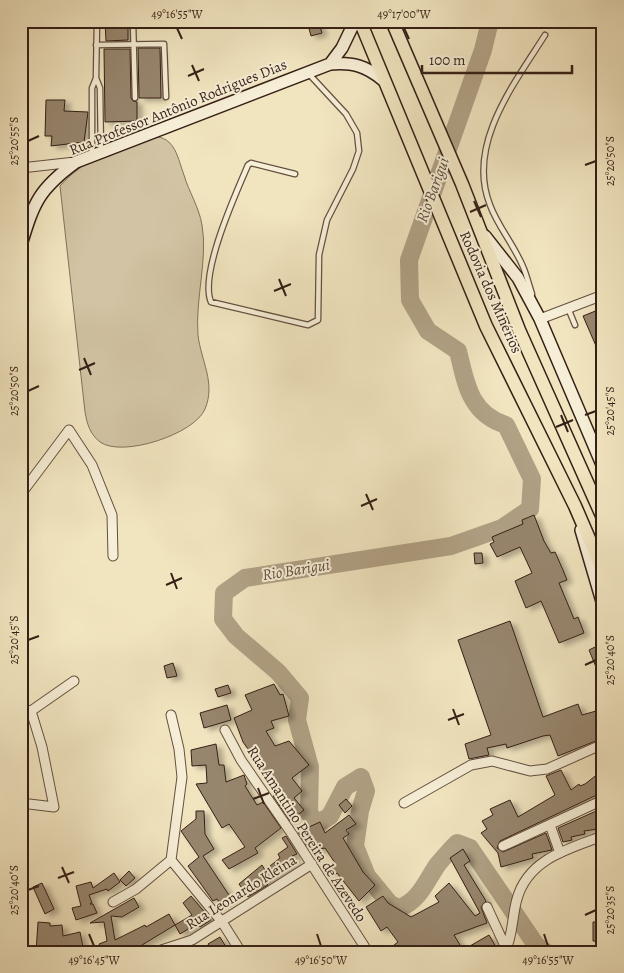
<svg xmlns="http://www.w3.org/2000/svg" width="624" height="973" font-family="Alegreya,serif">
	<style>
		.green { fill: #d1c3a3; stroke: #83715c }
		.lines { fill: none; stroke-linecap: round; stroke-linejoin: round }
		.river { stroke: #b1a286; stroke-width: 18 }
		.building { fill: #97866e; stroke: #351f16; filter: url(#shadow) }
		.service-casing { stroke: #645040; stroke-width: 7 }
		.minor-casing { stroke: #645040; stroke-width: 11 }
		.secondary-casing { stroke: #351f16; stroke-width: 14 }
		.primary-casing { stroke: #351f16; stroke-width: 15 }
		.service { stroke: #f6eed6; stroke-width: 4.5 }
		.minor { stroke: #f6eed6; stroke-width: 9 }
		.secondary { stroke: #f6eed6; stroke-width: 11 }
		.primary { stroke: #f1e5c0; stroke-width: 12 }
		.ticks { fill: none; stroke: #351f16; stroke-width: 2 }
		.labels { text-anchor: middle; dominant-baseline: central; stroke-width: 4; stroke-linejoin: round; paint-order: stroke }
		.street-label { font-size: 15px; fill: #351f16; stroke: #f6eed6 }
		.water-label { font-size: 16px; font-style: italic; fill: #604d3d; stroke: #f6eed6 }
		.neatline { fill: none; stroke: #351f16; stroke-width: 2 }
		.ticks-label { font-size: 12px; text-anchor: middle; fill: #351f16 }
	</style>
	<defs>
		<filter id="shadow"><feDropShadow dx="5.5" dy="3" stdDeviation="2.5" flood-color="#0004"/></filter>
	</defs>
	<rect width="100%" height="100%" fill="#f1e5c0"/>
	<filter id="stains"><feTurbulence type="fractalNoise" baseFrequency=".004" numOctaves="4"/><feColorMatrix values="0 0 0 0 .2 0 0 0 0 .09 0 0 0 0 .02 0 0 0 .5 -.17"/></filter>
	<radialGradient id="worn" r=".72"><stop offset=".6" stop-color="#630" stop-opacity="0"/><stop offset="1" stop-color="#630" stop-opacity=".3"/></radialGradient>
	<!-- green -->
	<path class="green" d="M147,136C175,135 176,153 184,175C189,192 199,207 202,225C208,258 195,300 198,335C201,361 216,383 205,409C195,434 122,458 100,442C90,434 87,424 85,412L60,186C83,159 116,150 147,136Z"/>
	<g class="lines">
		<!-- river -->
		<path class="river" d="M490,21L483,50L409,260L410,300L428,331L458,351C466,384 470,414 506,425L532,479L530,509L502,528L451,546L245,578L224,593L223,619L236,636L278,672L300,698L297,720L310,767L309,813L317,824L330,816L345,787L361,777L366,791L360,811L355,846L367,876L390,904L400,908C420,900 426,881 438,864C444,857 450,850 457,843L470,848L536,945L546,952"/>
	</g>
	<!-- building -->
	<path class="building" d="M105,21H128V40L106,41Z
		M307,21H318L322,33L311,36Z
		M138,48H160L161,98H139Z
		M104,49H130L131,98L133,101L137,102V121L105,122Z
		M46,100H65L64,111L88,112L84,142L51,146L52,136H45Z
		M603,308V362L583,316Z
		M534,515L544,541L551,553L555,552L563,570L567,580L559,583L574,619L578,617L584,633L559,643L541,601L526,608L515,581L532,573L520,547L497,557L490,544L494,542L492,537L523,524L522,520Z
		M474,553H482L483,563L475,564Z
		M510,621L543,717L578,704L582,715L603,709V738L558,756L550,735L543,736L507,748L506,744L487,748L489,755L469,759L465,744L491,735L458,640Z
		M597,646L603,664L596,667L589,650Z
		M173,663L177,676L167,678L164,666Z
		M274,684L280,695L283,694L289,716L271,721L274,728L266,731L275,746L289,741L309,765L292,778L302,791L294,798L304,810L290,821L273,796L276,794L256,764L258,763L243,742L234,718L252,710L245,695Z
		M228,685L231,693L218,697L215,689Z
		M227,705L231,720L204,728L200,713Z
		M216,744L219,765H224L226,782L244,775L247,784L245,786L257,805L263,802L281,828L255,848L258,853L229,869L222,860L245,847L229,824L222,828L196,784L207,783L206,765L192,766L191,750Z
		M561,770L571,790L579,784L580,786L585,784L603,770V792L500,841L497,848L503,852L546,833L552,850L532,854L533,858L501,867L498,853L481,833L487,829L482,821L493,815L490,809L510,800L518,817L555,795L546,776Z
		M346,799L352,806L345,813L339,805Z
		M603,808V825L597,826L598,829L584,831L585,834L571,837L572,840L563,842L558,828Z
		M196,811H204L205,834L214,849L203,856L231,898L221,905L217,899L213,901L188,866L199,857L181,831L196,819Z
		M349,815L356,824L346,830L349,834L343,838L363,872L375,885L359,901L337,873L335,875L330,868L335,863L325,848L317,850L314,845L308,848L298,832L320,822L325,833Z
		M286,836L297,854L292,856L295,861L266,883L268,885L248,897L239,884L262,865L265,870L280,858L278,854L288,847L282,838Z
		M463,849L470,861L464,865L486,901L481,907L487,923L454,935L463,950L489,935L499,952H385L398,942L387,927L381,931L366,907L383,896L388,903L411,917L439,902L435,896L449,883L475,916L480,913L450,858Z
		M129,871L135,878L126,886L120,880Z
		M114,873L120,882L108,891L107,889L89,895L92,903L90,904H93L97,913L76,920L72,908L81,906L76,886L91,882L93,888Z
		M42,883L54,909L45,914L33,887Z
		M191,896L211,920L200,927L198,923L180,934L175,925L142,945L144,948L137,952H102L99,944L107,941L104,922L90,923L134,898L139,907L122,917L111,916L115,940L145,925L146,927L169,914L175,925L192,915L183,903Z
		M38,922L50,923V926L62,925L63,936L80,932L84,952H36Z
		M593,922H603V942L593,941Z
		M220,937L229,952H212L208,944Z"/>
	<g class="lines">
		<!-- service casing -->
		<g class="service-casing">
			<path id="service" d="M97,21L96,78L100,88L101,152
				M133,21L135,98
				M397,29L409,21
				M96,45L164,44L166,97
				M92,156V88L96,78
				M295,174L251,163L248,165C236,193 199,274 211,302L308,325L318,320L319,255L327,220L353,169L359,151L357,133L346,114L308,73
				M532,294C529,285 527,277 524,269C515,246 498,227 490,205C466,145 514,84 545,35
				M568,308L575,325"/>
		</g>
		<!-- minor casing -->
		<g class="minor-casing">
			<path id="minor" d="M21,168L75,162
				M540,319L603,295
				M21,494L69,430L92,465L112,515L113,556
				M21,709L31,711L74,681
				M171,715L179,749L182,777L171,860L222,922L241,952
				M225,730L241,760L292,834L368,952
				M21,803L54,807L42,747L31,711
				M404,803L471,765L492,761L530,771L547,769L603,744
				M550,825L560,853
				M503,846L603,800
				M113,902L136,889L171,860
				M487,907L506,948
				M155,952L192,940L312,864
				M505,952C513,936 512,916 517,899C528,859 568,849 603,836"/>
		</g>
		<!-- secondary casing -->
		<g class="secondary-casing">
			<path id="secondary" d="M330,64L342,48L355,21
				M485,236L518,278L540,319L603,467
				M21,245C34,202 39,189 76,162L330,64C353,62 366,66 383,80
				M581,530L603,605"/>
		</g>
		<!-- primary casing -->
		<g class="primary-casing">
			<path id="primary" d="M360,21L486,326L575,506L603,571
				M392,21L462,184L519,330L603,518"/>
		</g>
		<!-- service -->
		<use href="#service" class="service"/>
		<!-- minor -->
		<use href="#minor" class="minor"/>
		<!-- secondary -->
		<use href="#secondary" class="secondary"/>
		<!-- primary -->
		<use href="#primary" class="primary"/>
	</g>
	<!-- ticks -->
	<path class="ticks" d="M177,28L182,39M404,28L409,39M192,65L199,81M188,76L204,69M28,141L39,136M585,165L596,161M474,201L481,217M470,212L486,205M279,279L286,296M274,291L291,284M84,358L91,375M79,370L95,363M28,391L39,386M561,415L568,432M585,415L596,411M556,427L573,420M366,494L373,510M361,506L377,499M171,573L177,589M166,585L182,578M28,640L39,636M585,665L596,660M453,709L459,725M448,720L464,714M258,788L264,804M253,799L269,793M62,867L69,883M58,878L74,872M28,890L39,886M585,915L596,910M89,934L94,946M317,934L321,946M544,934L548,946"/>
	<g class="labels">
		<!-- street labels -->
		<g class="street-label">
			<text transform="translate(178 107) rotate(-22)">Rua Professor Antônio Rodrigues Dias</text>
			<text transform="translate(491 292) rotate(66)">Rodovia dos Minérios</text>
			<text transform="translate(307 834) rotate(57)">Rua Amantino Pereira de Azevedo</text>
			<text transform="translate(241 892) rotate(-32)">Rua Leonardo Kleina</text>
		</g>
		<!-- water labels -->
		<g class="water-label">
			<text transform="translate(433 190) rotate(-70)">Rio Barigui</text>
			<text transform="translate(296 570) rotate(-9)">Rio Barigui</text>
		</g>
	</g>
	<!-- margin -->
	<rect width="624" height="973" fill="none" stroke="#f1e5c0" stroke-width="55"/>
	<!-- scale -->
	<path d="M422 65v8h150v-8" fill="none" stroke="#351f16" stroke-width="2.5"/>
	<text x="429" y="65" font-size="15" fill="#351f16" stroke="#f6eed6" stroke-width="4" paint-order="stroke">100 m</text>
	<rect x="28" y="28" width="568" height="918" class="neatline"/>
	<g class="ticks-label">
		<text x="177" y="18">49°16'55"W</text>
		<text x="404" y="18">49°17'00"W</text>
		<text transform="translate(14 141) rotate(-90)" y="4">25°20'55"S</text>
		<text transform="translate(610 161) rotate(-90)" y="4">25°20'50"S</text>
		<text transform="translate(14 391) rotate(-90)" y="4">25°20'50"S</text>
		<text transform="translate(610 411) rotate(-90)" y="4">25°20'45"S</text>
		<text transform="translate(14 640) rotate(-90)" y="4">25°20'45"S</text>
		<text transform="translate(610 660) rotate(-90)" y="4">25°20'40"S</text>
		<text transform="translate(14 890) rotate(-90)" y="4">25°20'40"S</text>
		<text transform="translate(610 910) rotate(-90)" y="4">25°20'35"S</text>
		<text x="94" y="964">49°16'45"W</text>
		<text x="321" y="964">49°16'50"W</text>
		<text x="548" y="964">49°16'55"W</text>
	</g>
	<rect width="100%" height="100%" filter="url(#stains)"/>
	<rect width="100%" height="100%" fill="url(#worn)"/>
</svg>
